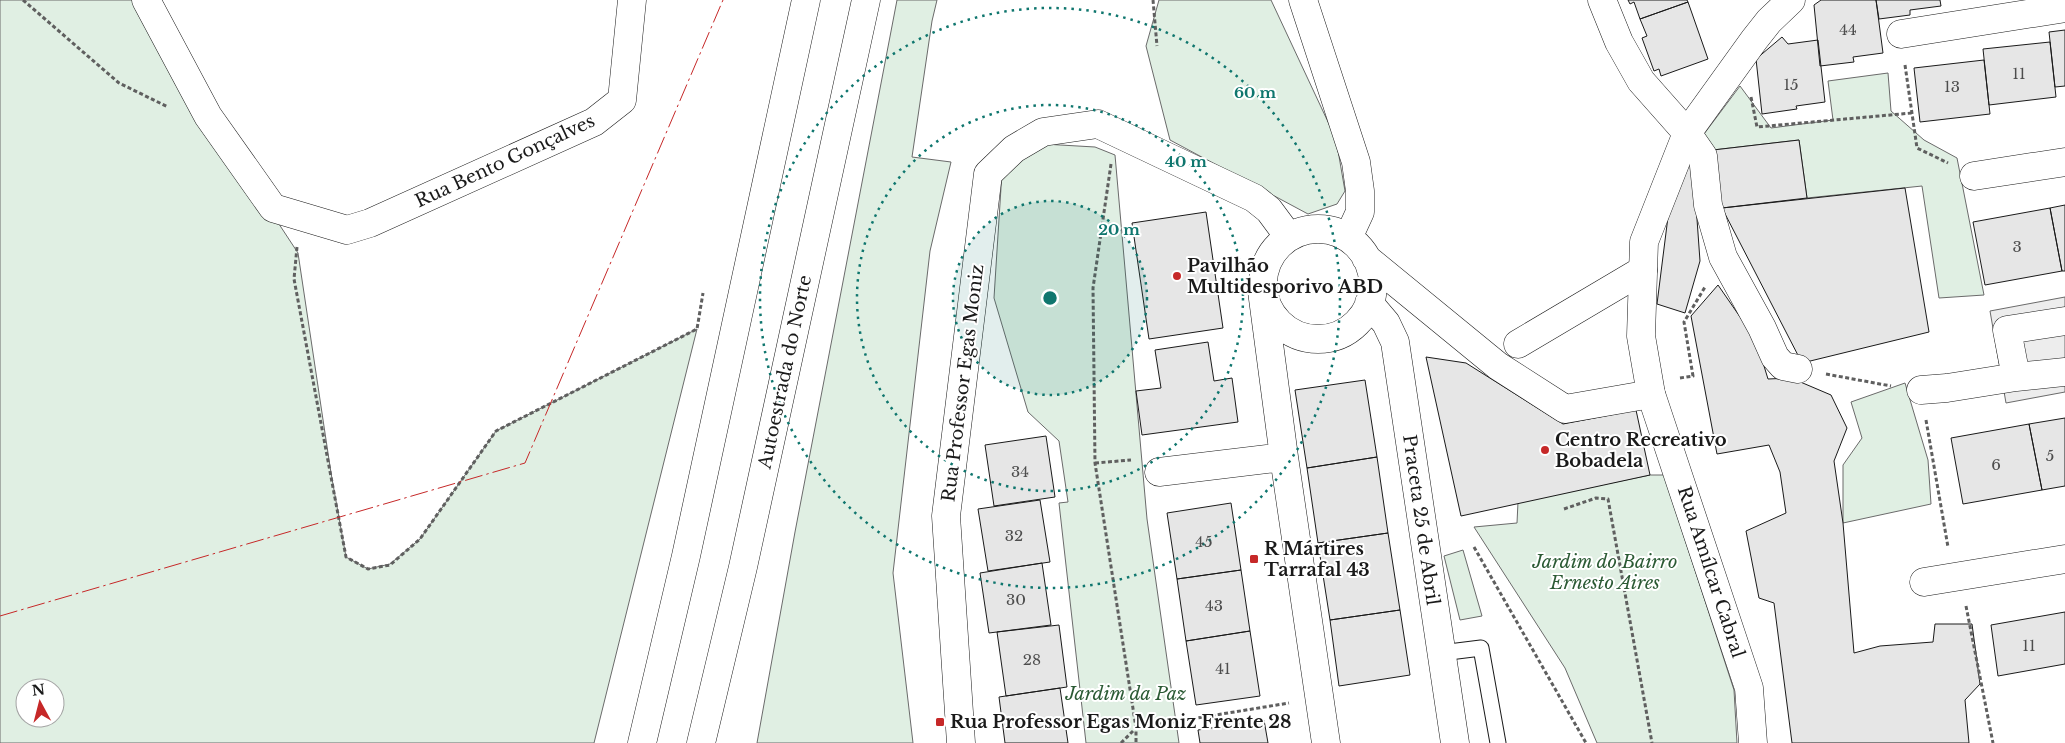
<svg xmlns="http://www.w3.org/2000/svg" width="2065" height="743" font-family="'Libre Baskerville',serif">
	<style>
		.green { fill: #e0efe3; stroke: #6a6a6a; fill-rule: evenodd }
		.parking { fill: #ededed; stroke: #6a6a6a }
		.building { fill: #e6e6e6; stroke: #1a1a1a }
		.lines { fill: none; stroke-linecap: round; stroke-linejoin: round }
		.service-casing { stroke: #1a1a1a; stroke-width: 17 }
		.minor-casing { stroke: #1a1a1a; stroke-width: 29 }
		.tertiary-casing { stroke: #1a1a1a; stroke-width: 29 }
		.motorway-casing { stroke: #1a1a1a; stroke-width: 29 }
		.path { stroke: #5f5f5f; stroke-width: 3; stroke-dasharray: 4 2.5; stroke-linecap: butt }
		.service { stroke: #fff; stroke-width: 15 }
		.minor { stroke: #fff; stroke-width: 28 }
		.tertiary { stroke: #fff; stroke-width: 28 }
		.motorway { stroke: #fff; stroke-width: 28 }
		.power { stroke: #c62828; stroke-width: 1; stroke-dasharray: 18 4 2.5 4; stroke-linecap: butt }
		.ring { fill: none; stroke: #0f766e; stroke-width: 2.5; stroke-dasharray: 2.5 5 }
		.poi-dot { fill: #c62828; stroke: #fff; stroke-width: 2 }
		.labels { text-anchor: middle; dominant-baseline: central; stroke-width: 4; stroke-linejoin: round; paint-order: stroke }
		.number-label { font-size: 15px; fill: #4d4d4d }
		.street-label { font-size: 18px; fill: #1a1a1a; stroke: #fff }
		.poi-label { font-size: 18px; font-weight: bold; fill: #1a1a1a; stroke: #fff; text-anchor: start }
		.park-label { font-size: 18px; font-style: italic; fill: #2b5a34; stroke: #fff }
		.centre { fill: #0f766e; stroke: #fff; stroke-width: 2.5 }
		.ring-label { font-size: 15px; text-anchor: middle; font-weight: bold; fill: #0f766e; stroke: #fff; stroke-width: 4; stroke-linejoin: round; paint-order: stroke }
	</style>
	<rect width="100%" height="100%" fill="#fff"/>
	<!-- green -->
	<path class="green" d="M0,0H146L208,116L298,253L331,473L346,557L368,569L390,564L420,539L496,431L697,329L594,743H0ZM25,688H55V718H25Z
		M897,0H937L932,21L912,157L951,162L930,251L893,573L913,743H757L795,532Z
		M1159,0H1271L1336,139L1345,191L1337,204L1308,214L1170,140L1146,46Z
		M1888,73L1891,111L1924,140L1957,158L1984,295L1939,298L1922,186L1807,198L1799,140L1713,150L1704,134L1740,86L1771,128L1833,120L1828,81Z
		M1043,144L1095,147L1115,155L1147,519L1179,743H1086L1059,503L1068,502L1059,441L1028,412L994,298L1002,172Z
		M1905,383L1928,460L1931,504L1843,523V465L1862,438L1851,402Z
		M1650,475H1664L1734,690L1737,743H1597L1565,668L1474,527L1517,523L1518,502Z
		M1463,550L1482,616L1460,620L1444,556Z"/>
	<!-- parking -->
	<path class="parking" d="M2065,297V392L2006,403L1990,311Z"/>
	<!-- building -->
	<path class="building" d="M1628,0H1687L1688,2L1640,19L1634,2L1630,4Z
		M1821,0H1876L1883,53L1853,57L1854,62L1820,66L1814,5Z
		M1876,0H1940L1941,6L1910,10V15L1879,19Z
		M1688,2L1708,59L1661,76L1659,69L1654,71L1642,38L1647,36L1640,19Z
		M2065,30V86L2055,87L2049,32Z
		M1782,37L1788,44L1818,40L1825,102L1796,106L1797,109L1762,114L1756,59Z
		M2050,42L2056,97L1989,105L1983,49Z
		M1984,60L1990,114L1920,122L1914,68Z
		M1799,140L1807,198L1722,208L1713,150Z
		M1683,162L1693,163L1700,261L1685,313L1657,304L1670,201Z
		M1905,188L1929,332L1802,363L1722,208Z
		M2065,205V271H2062L2050,208Z
		M2050,208L2062,271L1985,285L1973,222Z
		M1206,212L1223,328L1149,339L1132,223Z
		M1718,285L1756,340L1768,379L1791,378L1831,395L1847,428L1834,461L1843,523L1854,653L1880,646L1933,642L1935,624H1972L1980,684L1965,700L1969,743H1792L1774,603L1759,598L1746,531L1786,513L1780,472L1769,445L1717,454L1691,316Z
		M1208,342L1214,381L1232,378L1238,422L1142,435L1136,391L1161,388L1155,350Z
		M1426,357L1466,363L1563,424L1636,410L1650,475L1461,516Z
		M1365,380L1377,457L1307,468L1295,390Z
		M2065,418V486L2042,490L2029,424Z
		M2029,424L2042,490L1963,504L1951,438Z
		M1046,436L1055,497L994,506L985,445Z
		M1377,457L1388,533L1318,543L1307,468Z
		M1040,500L1050,562L988,571L978,509Z
		M1231,503L1241,570L1177,579L1167,513Z
		M1388,533L1400,610L1330,620L1318,543Z
		M1042,563L1051,625L989,633L980,573Z
		M1241,570L1250,631L1186,641L1177,579Z
		M1400,610L1410,675L1339,686L1330,620Z
		M2065,612V664L1998,676L1991,625Z
		M1059,625L1067,687L1006,696L997,632Z
		M1250,631L1260,696L1196,705L1186,641Z
		M1060,688L1068,743H1005L999,697Z
		M1264,720L1268,743H1200L1198,730Z"/>
	<g class="lines">
		<!-- service casing -->
		<g class="service-casing">
			<path id="service" d="M1441,653L1481,648L1498,743"/>
		</g>
		<!-- minor casing -->
		<g class="minor-casing">
			<path id="minor" d="M146,0L208,116L273,208L347,230L370,223L594,122L622,100L632,0
				M1303,0L1356,162L1360,191V212L1348,238
				M1602,0L1619,42L1641,81L1687,133L1703,156L1708,205L1723,257L1762,328L1775,357L1783,366L1798,369
				M1901,34L2065,8
				M1974,176L2065,162
				M1263 284a55 55 0 1 1 110 0a55 55 0 1 1-110 0Z
				M1366,258L1498,366L1565,409L1651,394
				M1262,291L1284,457L1326,743
				M1369,303L1386,323L1395,342L1455,743
				M2065,321L2007,330L2016,377L2065,372
				M1518,344L1643,270
				M1921,390L1947,388L2016,377
				M1159,472L1284,457
				M1924,582L2065,559
				M961,743L946,516L988,174L1014,149L1043,132L1098,124L1254,198L1269,210L1289,237"/>
		</g>
		<!-- tertiary casing -->
		<g class="tertiary-casing">
			<path id="tertiary" d="M1753,743L1749,688L1651,394L1641,336L1644,242L1687,133L1754,40L1769,21L1791,0"/>
		</g>
		<!-- motorway casing -->
		<g class="motorway-casing">
			<path id="motorway" d="M642,743L686,556L806,0
				M701,743L743,567L866,0"/>
		</g>
		<!-- path -->
		<path class="path" d="M23,0L119,83L168,107
			M1153,0L1157,46
			M1905,65L1917,148L1948,163
			M1751,97L1757,127L1912,113
			M1111,164L1093,288L1095,463L1136,728V743
			M297,247L294,279L346,557L368,569L390,565L420,539L496,431L697,329L703,293
			M1826,374L1891,386
			M1680,378L1693,376L1684,322L1705,287
			M1926,420L1948,547
			M1095,463L1131,460
			M1564,509L1596,498L1608,499L1652,743
			M1474,547L1586,743
			M1966,606L1993,743
			M1121,743L1136,728L1289,703"/>
		<!-- service -->
		<use href="#service" class="service"/>
		<!-- minor -->
		<use href="#minor" class="minor"/>
		<!-- tertiary -->
		<use href="#tertiary" class="tertiary"/>
		<!-- motorway -->
		<use href="#motorway" class="motorway"/>
		<!-- power -->
		<path class="power" d="M0,616L525,463L723,0"/>
	</g>
	<!-- distance rings -->
	<circle cx="1050" cy="298" r="97" fill="#0f766e" fill-opacity=".12"/>
	<g class="ring">
		<circle cx="1050" cy="298" r="97"/>
		<circle cx="1050" cy="298" r="193"/>
		<circle cx="1050" cy="298" r="290"/>
	</g>
	<!-- markers -->
	<g class="poi-dot">
		<circle cx="1177" cy="276" r="5"/>
		<circle cx="1545" cy="450" r="5"/>
		<rect x="1249" y="554" width="10" height="10" rx="2.5"/>
		<rect x="935" y="717" width="10" height="10" rx="2.5"/>
	</g>
	<g class="labels">
		<!-- number labels -->
		<g class="number-label">
			<text x="1848" y="29">44</text>
			<text x="2019" y="73">11</text>
			<text x="1791" y="84">15</text>
			<text x="1952" y="86">13</text>
			<text x="2017" y="246">3</text>
			<text x="2050" y="455">5</text>
			<text x="1996" y="464">6</text>
			<text x="1020" y="471">34</text>
			<text x="1014" y="535">32</text>
			<text x="1204" y="541">45</text>
			<text x="1016" y="599">30</text>
			<text x="1214" y="605">43</text>
			<text x="2029" y="645">11</text>
			<text x="1032" y="659">28</text>
			<text x="1223" y="668">41</text>
		</g>
		<!-- street labels -->
		<g class="street-label">
			<text transform="translate(505 161) rotate(-25)">Rua Bento Gonçalves</text>
			<text transform="translate(785 372) rotate(-78)">Autoestrada do Norte</text>
			<text transform="translate(963 383) rotate(-83)">Rua Professor Egas Moniz</text>
			<text transform="translate(1421 520) rotate(82)">Praceta 25 de Abril</text>
			<text transform="translate(1711 572) rotate(72)">Rua Amílcar Cabral</text>
		</g>
		<!-- poi labels -->
		<g class="poi-label">
			<text x="1187" y="266">Pavilhão<tspan x="1187" dy="21">Multidesporivo ABD</tspan></text>
			<text x="1555" y="440">Centro Recreativo<tspan x="1555" dy="21">Bobadela</tspan></text>
			<text x="1264" y="549">R Mártires<tspan x="1264" dy="21">Tarrafal 43</tspan></text>
			<text x="950" y="722">Rua Professor Egas Moniz Frente 28</text>
		</g>
		<!-- park labels -->
		<g class="park-label">
			<text x="1605" y="562">Jardim do Bairro<tspan x="1605" dy="21">Ernesto Aires</tspan></text>
			<text x="1126" y="694">Jardim da Paz</text>
		</g>
	</g>
	<circle cx="1050" cy="298" r="8" class="centre"/>
	<g class="ring-label">
		<text x="1255" y="98">60 m</text>
		<text x="1186" y="167">40 m</text>
		<text x="1119" y="235">20 m</text>
	</g>
	<!-- north arrow -->
	<g transform="translate(40 703) rotate(353)"><circle r="24" fill="#ffffff" stroke="#a3a3a3"/>
	<path d="M0-4L9 19L0 12L-9 19Z" fill="#c62828"/>
	<text y="-8" font-size="14" font-weight="bold" text-anchor="middle" fill="#1a1a1a">N</text>
	</g>
</svg>
